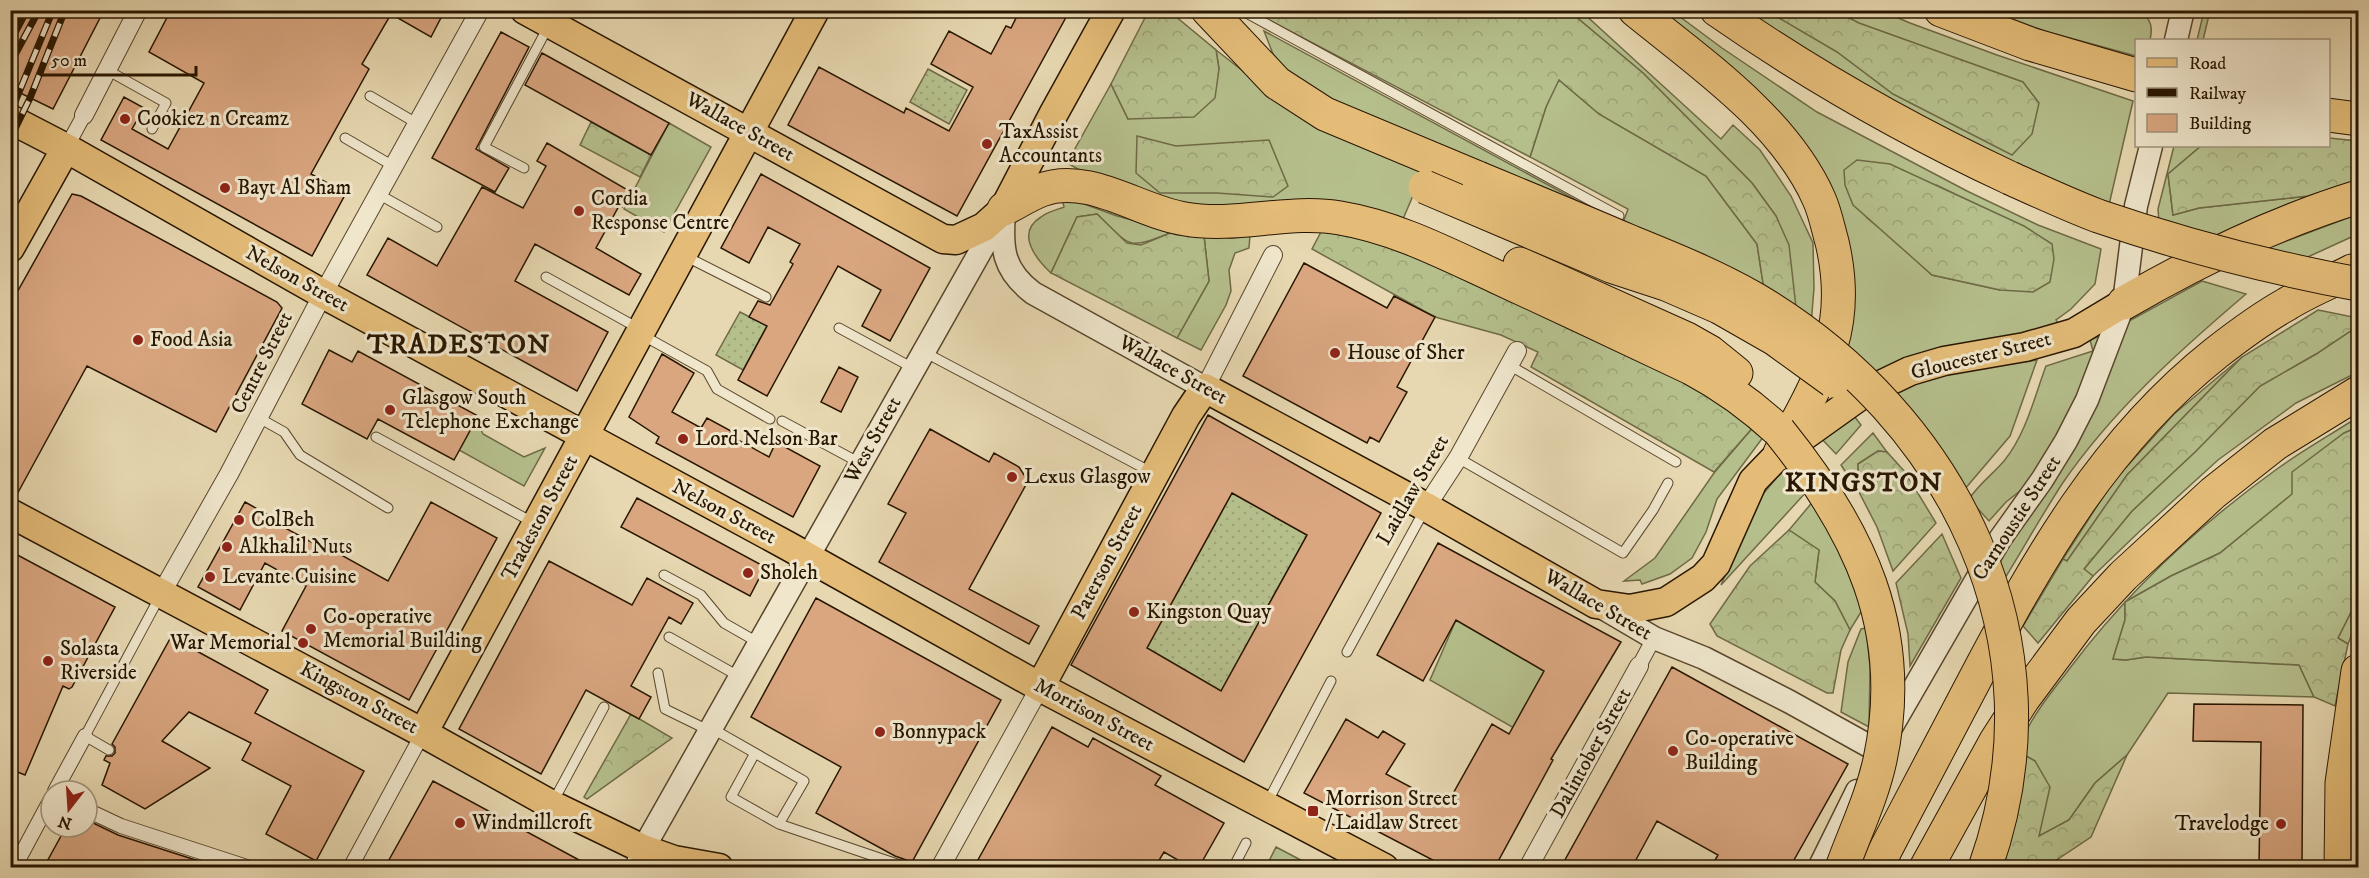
<svg xmlns="http://www.w3.org/2000/svg" width="2369" height="878" font-family="'IM FELL DW Pica',serif">
	<style>
		.grass { fill: #b5bf8c; stroke: #6e6a46; stroke-width: 1.5; fill-rule: evenodd }
		.forest { fill: url(#forest-crowns); stroke: #6e6a46; stroke-width: 1.5 }
		.garden { fill: url(#garden-dots); stroke: #6e6a46; stroke-width: 1.5 }
		.building { fill: #d9a680; stroke: #281600; stroke-width: 1.5; fill-rule: evenodd }
		.lines { fill: none; stroke-linecap: round; stroke-linejoin: round }
		.service-casing { stroke: #58462c; stroke-width: 11 }
		.pedestrian-casing { stroke: #58462c; stroke-width: 16 }
		.minor-casing { stroke: #58462c; stroke-width: 20 }
		.tertiary-casing { stroke: #58462c; stroke-width: 25 }
		.primary-casing { stroke: #281600; stroke-width: 31 }
		.motorway-casing { stroke: #281600; stroke-width: 35 }
		.service { stroke: #efe6cc; stroke-width: 9 }
		.pedestrian { stroke: #efe6cc; stroke-width: 14 }
		.minor { stroke: #efe6cc; stroke-width: 18 }
		.tertiary { stroke: #efe6cc; stroke-width: 22 }
		.primary { stroke: #e4bc78; stroke-width: 28 }
		.motorway { stroke: #e4bc78; stroke-width: 33 }
		.rail-casing { stroke: #281600; stroke-width: 7 }
		.rail { stroke: #efe6cc; stroke-width: 4.5; stroke-dasharray: 14; stroke-linecap: butt }
		.motorway-bridge-casing { stroke: #281600; stroke-width: 35; stroke-linecap: butt }
		.motorway-bridge { stroke: #e4bc78; stroke-width: 33 }
		.poi-dot { fill: #8f2418; stroke: #efe6cc; stroke-width: 2 }
		.labels { text-anchor: middle; dominant-baseline: central; stroke-width: 6; stroke-linejoin: round; paint-order: stroke }
		.poi-label { font-size: 21px; fill: #281600; stroke: #efe6cc; text-anchor: start }
		.street-label { font-size: 21px; fill: #281600; stroke: #efe6cc }
		.district-label { font-size: 27px; font-weight: bold; letter-spacing: 1.5px; fill: #281600; stroke: #efe6cc }
	</style>
	<defs>
		<pattern id="forest-crowns" width="20" height="18" patternUnits="userSpaceOnUse" patternTransform="scale(1.5)"><rect width="20" height="18" fill="#b5bf8c"/><path d="M2 6a3 3 0 1 1 6 0M12 15a3 3 0 1 1 6 0" fill="none" stroke="#9ca377"/></pattern>
		<pattern id="garden-dots" width="8" height="8" patternUnits="userSpaceOnUse" patternTransform="scale(1.5)"><rect width="8" height="8" fill="#b5bf8c"/><path d="M2 2h.1M6 6h.1" fill="none" stroke="#9ca377" stroke-width="1.8" stroke-linecap="round"/></pattern>
	</defs>
	<rect width="100%" height="100%" fill="#e7d8b1"/>
	<filter id="stains"><feTurbulence type="fractalNoise" baseFrequency=".00333" numOctaves="4"/><feColorMatrix values="0 0 0 0 .2 0 0 0 0 .09 0 0 0 0 .02 0 0 0 .5 -.17"/></filter>
	<radialGradient id="worn" r=".72"><stop offset=".6" stop-color="#630" stop-opacity="0"/><stop offset="1" stop-color="#630" stop-opacity=".3"/></radialGradient>
	<!-- grass -->
	<path class="grass" d="M1569,11H1581L1721,139L1733,125L1760,150L1791,196L1813,243L1814,288L1811,325L1797,316L1776,216L1752,183L1643,73Z
		M1654,11H1672L1722,48L1817,112L1967,191L2038,225L2101,249L2095,284L2071,309L2056,320L2061,327L1876,381L1843,351L1840,219ZM1936,185L1984,208L2000,290L1932,275L1896,241L1867,218Z
		M1740,11H1882L1910,23L1997,55L2133,101L2109,205L1981,153Z
		M1990,11H2142C2151,21 2153,27 2150,40H2136V56L2048,32Z
		M2204,11H2210L2203,40H2197Z
		M1264,31L1589,207L1299,87L1273,54Z
		M1216,50L1283,102L1424,170L1400,226L1225,213L1101,182L1067,163L1111,84L1128,119L1219,69Z
		M1558,79L1599,114L1706,176L1757,244L1765,296L1620,231L1628,209L1530,157L1546,107Z
		M669,123L711,147L664,232L624,209Z
		M2174,146H2201L2168,174L2173,215L2199,208L2308,196L2255,221L2220,242L2159,223L2158,209Z
		M1062,199L1076,201L1117,216L1175,231C1126,250 1133,249 1097,214L1077,217L1051,273C1036,259 1015,233 1041,217C1047,212 1056,210 1064,207Z
		M2358,214V234L2299,261L2257,252Z
		M1250,235L1249,248L1235,253L1229,270L1231,291L1226,305L1201,350L1177,338L1209,281L1204,236Z
		M2202,281L2246,294C2179,351 2112,411 2062,484C2042,515 2024,547 2005,578L1999,563L2056,472L2129,321Z
		M2358,326V372L2296,403L2218,460L2140,531L2093,576L2084,569L2132,511L2195,452L2260,386L2316,354Z
		M2102,335L2062,432L2025,487L2006,502L1989,521L1969,499C1979,484 1993,474 2004,461C2026,434 2034,398 2046,366L2093,351L2090,340Z
		M2242,357L2127,475L2067,561L2063,559L2112,483L2174,414Z
		M2037,360L2010,436L1964,490L1892,394L1932,374Z
		M1851,412L1861,425L1836,454L1819,436Z
		M2358,417V427L2344,433L2293,494L2220,553L2171,576L2125,602V620L2113,659L2126,660L2146,657L2299,665L2314,697L2168,693L2127,755L2095,783L2069,820L2038,837L2035,761L2026,756C2026,747 2025,736 2028,728C2038,707 2056,687 2070,668C2128,591 2199,525 2277,469C2303,450 2332,434 2358,417Z
		M476,419L483,434L524,457L545,448L524,486L459,450Z
		M1755,425L1764,436L1717,499L1706,532L1692,558L1670,574L1642,584L1640,580L1624,581L1655,558L1714,473Z
		M1873,433L1887,452L1878,451L1858,464L1859,492L1841,465Z
		M1789,463L1809,489L1721,585L1748,519L1763,494Z
		M1815,499L1859,597L1861,612L1850,630L1835,601L1815,582L1819,550L1789,530Z
		M2358,598V619L2348,644L2338,638Z
		M1456,620L1544,671L1528,736L1430,680Z
		M1866,628L1870,667L1869,727L1841,712L1848,662L1861,629Z
		M1276,847L1314,867H1266Z"/>
	<!-- forest -->
	<path class="forest" d="M1149,10L1169,11L1216,50L1219,69L1215,98L1194,117L1128,119L1111,84Z
		M1250,10L1569,11L1643,73L1752,183L1776,216L1789,245L1797,316L1765,296L1757,244L1706,176L1599,114L1559,80L1546,107L1530,157Z
		M1767,11H1836L1859,23L2023,82L2039,103L2032,134L2012,155L1893,94L1837,52Z
		M591,122L651,155L640,177L580,145Z
		M1137,136L1176,146L1269,140L1288,186L1273,197L1217,193H1160L1136,173Z
		M2329,138L2358,141V181L2308,196L2199,208L2173,215L2168,174L2201,146H2328Z
		M1857,160L1890,164L2024,226L2052,244L2054,259L2050,282L2033,292L2000,290L1932,275L1853,205L1845,185L1844,170Z
		M1097,214L1127,243L1141,245L1175,231L1204,236L1209,281L1177,338L1051,273L1077,217Z
		M1322,230L1350,234L1395,248L1678,369L1755,425L1714,472L1531,367L1538,352L1501,335L1435,317L1312,249Z
		M2318,310L2358,318V326L2316,354L2260,386L2195,452L2132,511L2084,569L2093,576L2038,643L2023,626L2063,559L2067,561L2127,475L2242,357Z
		M2358,427V598L2338,638L2348,644L2335,706L2314,697L2299,665L2146,657L2126,660L2113,659L2125,620V602L2171,576L2220,553L2292,494V472L2344,433Z
		M1878,451L1887,452L1905,472L1936,523L1893,571L1877,527L1859,492L1858,464Z
		M1789,530L1819,550L1815,582L1835,601L1850,630L1841,650L1833,693H1827L1717,636L1710,624L1750,566Z
		M1942,534L1961,578L1910,666L1908,634L1896,583Z
		M631,714L672,738L587,799L584,797Z
		M2127,755L2091,837L2046,867L2001,868L2015,823L2026,756L2035,761L2050,787L2039,836L2069,820L2095,783Z"/>
	<!-- garden -->
	<path class="garden" d="M928,69L967,90L949,124L910,102Z
		M740,312L767,326L743,370L716,355Z
		M1232,493L1307,535L1221,691L1147,648Z"/>
	<!-- building -->
	<path class="building" d="M10,10H91L101,16L53,109L10,88Z
		M171,10H445L431,37L391,14L362,64L369,69L311,174L346,193L312,256L101,140L124,97L144,108L132,129L168,149L204,83L149,52Z
		M1020,10H1070L957,216L788,125L819,67L904,113L906,108L949,131L973,87L931,64L949,31L991,54L1006,26L1011,28Z
		M501,32L529,47L476,149L509,168L495,192L432,158Z
		M542,53L669,123L651,155L525,85Z
		M547,143L631,192L622,207L619,206L596,248L641,274L629,295L535,244L515,281L608,332L577,391L367,275L388,238L437,266L482,187L523,208L546,166L537,161Z
		M761,174L930,268L890,341L862,326L881,290L838,266L767,396L738,380L767,326L749,317L758,301L770,305L793,264L790,262L800,244L768,227L749,263L721,248Z
		M72,194L81,196L277,302L282,308L216,432L87,366L15,498L10,497V305Z
		M1304,263L1387,308L1394,296L1435,317L1397,387L1407,392L1379,442L1370,437L1367,443L1243,376Z
		M329,350L352,362L358,351L478,416L454,460L378,419L367,439L302,404Z
		M662,354L694,373L672,412L701,428L707,418L731,431L729,435L769,457L776,442L820,466L793,517L656,443L659,437L629,417Z
		M839,367L858,377L841,412L821,402Z
		M1208,415L1381,513L1244,762L1071,665ZM1232,493L1307,535L1221,691L1147,648Z
		M930,429L989,462L994,453L1019,467L1028,481L969,589L1039,626L1029,644L879,562L906,513L888,504Z
		M637,498L765,567L750,596L621,527Z
		M245,502L286,525L285,528L326,550L327,547L388,581L431,502L497,538L409,700L282,631L306,586L265,563L240,610L198,587Z
		M1438,543L1621,642L1551,759L1553,760L1495,867H1446L1304,793L1346,719L1378,738L1383,731L1405,744L1386,774L1446,806L1492,724L1509,734L1544,671L1456,620L1423,681L1377,655Z
		M10,551L115,607L72,687L69,689L63,686L25,775L10,769Z
		M549,561L632,605L647,578L693,603L681,624L669,617L631,686L651,697L639,719L586,690L541,774L459,729Z
		M816,598L1001,700L912,862L895,856L816,813L841,767L751,717Z
		M171,637L268,690L255,713L364,771L316,861L266,834L291,786L242,760L251,743L189,712L162,741L210,768L145,809L102,785L110,763L104,760L106,756H112L115,753V747L112,744Z
		M1672,667L1848,764L1790,867H1711L1718,855L1657,821L1632,867H1561Z
		M2194,704L2303,705L2302,867H2259L2261,742L2193,741Z
		M1052,727L1088,747L1093,738L1161,776L1155,785L1224,823L1199,867H1190L1164,852L1155,867H974Z
		M433,781L592,867H385Z
		M87,820L118,835L211,865L210,867H44L66,827H87Z"/>
	<g class="lines">
		<!-- service casing -->
		<g class="service-casing">
			<path id="service" d="M1241,10L1619,216
				M107,70L166,103L152,129
				M370,96L418,124
				M345,138L395,167
				M524,168L484,147L548,27
				M380,195L437,227
				M685,256L766,297
				M546,277L638,328
				M839,328L913,368
				M642,335L707,371L717,389L770,419
				M924,352L1153,473
				M1509,365L1676,462
				M259,418L284,432L300,455L388,508
				M782,421L860,463
				M376,437L534,523
				M1458,458L1623,553L1653,510L1668,483
				M664,575L701,595L724,623L759,643
				M669,637L740,677
				M1347,652L1425,509
				M658,673L665,709L710,731
				M711,728L804,781L779,824L731,797L755,753
				M109,750L85,736L160,596
				M553,802L604,707
				M1267,803L1331,681
				M779,824L909,868
				M1233,868L1246,843"/>
		</g>
		<!-- pedestrian casing -->
		<g class="pedestrian-casing">
			<path id="pedestrian" d="M66,148L84,115
				M1639,666L1654,638
				M55,791L85,736
				M87,810L121,826L250,868
				M14,868L51,799
				M350,868L423,733"/>
		</g>
		<!-- minor casing -->
		<g class="minor-casing">
			<path id="minor" d="M84,115L138,10
				M1205,388L1273,255
				M1426,507L1458,458L1517,351
				M162,592L229,474L323,294L480,10
				M633,868L643,849
				M940,868L1040,687
				M1528,868L1639,666"/>
		</g>
		<!-- tertiary casing -->
		<g class="tertiary-casing">
			<path id="tertiary" d="M2176,40L2183,10
				M1004,213C1001,249 1003,270 1033,293L1205,388
				M1603,608L1654,638L1704,658L1790,702L1878,751
				M1888,733L2000,539L2042,480L2066,441L2087,400L2124,303L2136,206L2151,146
				M643,849L1001,215
				M1819,868L1857,791"/>
		</g>
		<!-- primary casing -->
		<g class="primary-casing">
			<path id="primary" d="M525,10L943,239L956,240L984,227L1004,209L1054,113L1111,10
				M10,119L66,148L323,294L788,546L1040,687L1384,868
				M10,248L66,148
				M10,513L423,733L552,805L643,849L674,860L719,868
				M1040,687L1186,416L1205,388L1426,507L1596,604L1630,609L1666,602L1703,578L1716,564L1753,481L1780,453L1864,393L1910,371L1944,361L2025,347L2074,333L2124,303
				M423,733L815,10"/>
		</g>
		<!-- motorway casing -->
		<g class="motorway-casing">
			<path id="motorway" d="M1208,10L1277,83L1325,114L1478,178
				M1635,10C1700,63 1784,120 1819,199C1825,212 1828,228 1832,242C1840,276 1841,313 1831,346C1819,384 1799,418 1780,453
				M1717,10C1812,76 1905,129 2010,178
				M1941,10L2030,44L2136,75
				M2328,115L2358,119
				M1004,209C1016,203 1028,195 1041,190C1089,172 1139,212 1185,219C1237,228 1289,209 1340,218C1395,227 1447,254 1497,277C1562,307 1626,337 1691,368C1723,385 1752,406 1779,431
				M1520,264L1687,339L1710,352L1736,373
				M2124,303C2198,260 2277,222 2358,197
				M1876,868C1908,806 1941,744 1973,683C2038,559 2105,441 2216,353C2239,335 2262,318 2287,304C2308,291 2331,282 2352,271
				M1926,868L1996,741L2023,699L2081,621L2123,576L2213,493L2275,444L2358,393
				M2341,868L2342,783L2358,671"/>
		</g>
		<!-- service -->
		<use href="#service" class="service"/>
		<!-- pedestrian -->
		<use href="#pedestrian" class="pedestrian"/>
		<!-- minor -->
		<use href="#minor" class="minor"/>
		<!-- tertiary -->
		<use href="#tertiary" class="tertiary"/>
		<!-- primary -->
		<use href="#primary" class="primary"/>
		<!-- motorway -->
		<use href="#motorway" class="motorway"/>
		<!-- rail casing -->
		<g class="rail-casing">
			<path id="rail" d="M10,42L27,10
				M10,64L39,10
				M10,114L53,10
				M10,139L30,98L65,10"/>
		</g>
		<!-- rail -->
		<use href="#rail" class="rail"/>
		<!-- motorway-bridge casing -->
		<g class="motorway-bridge-casing">
			<path id="motorway-bridge" d="M1478,178C1529,199 1580,220 1631,242C1673,259 1715,276 1755,299C1954,417 2066,641 1985,868
				M2010,178C2039,191 2069,205 2098,216C2183,245 2271,268 2358,284
				M1425,187L1611,266L1666,284L1719,307L1775,339L1833,381
				M1779,431C1859,530 1908,630 1880,760C1872,797 1855,832 1842,868"/>
		</g>
		<!-- motorway-bridge -->
		<use href="#motorway-bridge" class="motorway-bridge"/>
	</g>
	<!-- markers -->
	<g class="poi-dot">
		<circle cx="125" cy="119" r="6"/>
		<circle cx="987" cy="144" r="6"/>
		<circle cx="225" cy="188" r="6"/>
		<circle cx="579" cy="211" r="6"/>
		<circle cx="138" cy="340" r="6"/>
		<circle cx="1335" cy="353" r="6"/>
		<circle cx="390" cy="410" r="6"/>
		<circle cx="683" cy="439" r="6"/>
		<circle cx="1012" cy="477" r="6"/>
		<circle cx="239" cy="520" r="6"/>
		<circle cx="227" cy="547" r="6"/>
		<circle cx="748" cy="573" r="6"/>
		<circle cx="210" cy="577" r="6"/>
		<circle cx="1134" cy="612" r="6"/>
		<circle cx="311" cy="629" r="6"/>
		<circle cx="303" cy="643" r="6"/>
		<circle cx="48" cy="661" r="6"/>
		<circle cx="880" cy="732" r="6"/>
		<circle cx="1673" cy="751" r="6"/>
		<rect x="1307" y="805" width="12" height="12" rx="3"/>
		<circle cx="460" cy="823" r="6"/>
		<circle cx="2281" cy="824" r="6"/>
	</g>
	<g class="labels">
		<!-- poi labels -->
		<g class="poi-label">
			<text x="137" y="119">Cookiez n Creamz</text>
			<text x="999" y="132">TaxAssist<tspan x="999" dy="24">Accountants</tspan></text>
			<text x="237" y="188">Bayt Al Sham</text>
			<text x="591" y="199">Cordia<tspan x="591" dy="24">Response Centre</tspan></text>
			<text x="150" y="340">Food Asia</text>
			<text x="1347" y="353">House of Sher</text>
			<text x="402" y="398">Glasgow South<tspan x="402" dy="24">Telephone Exchange</tspan></text>
			<text x="695" y="439">Lord Nelson Bar</text>
			<text x="1024" y="477">Lexus Glasgow</text>
			<text x="251" y="520">ColBeh</text>
			<text x="239" y="547">Alkhalil Nuts</text>
			<text x="760" y="573">Sholeh</text>
			<text x="222" y="577">Levante Cuisine</text>
			<text x="1146" y="612">Kingston Quay</text>
			<text x="323" y="617">Co-operative<tspan x="323" dy="24">Memorial Building</tspan></text>
			<text x="291" y="643" text-anchor="end">War Memorial</text>
			<text x="60" y="649">Solasta<tspan x="60" dy="24">Riverside</tspan></text>
			<text x="892" y="732">Bonnypack</text>
			<text x="1685" y="739">Co-operative<tspan x="1685" dy="24">Building</tspan></text>
			<text x="1325" y="799">Morrison Street<tspan x="1325" dy="24">/ Laidlaw Street</tspan></text>
			<text x="472" y="823">Windmillcroft</text>
			<text x="2269" y="824" text-anchor="end">Travelodge</text>
		</g>
		<!-- street labels -->
		<g class="street-label">
			<text transform="translate(740 127) rotate(29)">Wallace Street</text>
			<text transform="translate(297 279) rotate(29)">Nelson Street</text>
			<text transform="translate(1981 356) rotate(-14)">Gloucester Street</text>
			<text transform="translate(262 363) rotate(-63)">Centre Street</text>
			<text transform="translate(1173 370) rotate(29)">Wallace Street</text>
			<text transform="translate(873 440) rotate(-61)">West Street</text>
			<text transform="translate(1413 490) rotate(-60)">Laidlaw Street</text>
			<text transform="translate(724 512) rotate(28)">Nelson Street</text>
			<text transform="translate(540 518) rotate(-62)">Tradeston Street</text>
			<text transform="translate(2017 518) rotate(-57)">Carnoustie Street</text>
			<text transform="translate(1107 562) rotate(-62)">Paterson Street</text>
			<text transform="translate(1598 605) rotate(30)">Wallace Street</text>
			<text transform="translate(359 698) rotate(28)">Kingston Street</text>
			<text transform="translate(1094 715) rotate(28)">Morrison Street</text>
			<text transform="translate(1591 753) rotate(-61)">Dalintober Street</text>
		</g>
		<!-- district labels -->
		<g class="district-label">
			<text x="459" y="345">TRADESTON</text>
			<text x="1864" y="483">KINGSTON</text>
		</g>
	</g>
	<!-- margin -->
	<rect width="2369" height="878" fill="none" stroke="#e7d8b1" stroke-width="36"/>
	<rect x="12" y="12" width="2345" height="854" fill="none" stroke="#281600" stroke-width="3"/>
	<rect x="18" y="18" width="2333" height="842" fill="none" stroke="#281600" stroke-width="1.5"/>
	<!-- legend -->
	<rect x="2135" y="39" width="195" height="108" fill="#efe6cc" stroke="#9f937a" stroke-width="1.5"/>
	<rect x="2147" y="58" width="30" height="9" fill="#e4bc78" stroke="#9f937a" stroke-width="1.5"/>
	<text x="2189" y="69" font-size="18" fill="#281600">Road</text>
	<rect x="2147" y="88" width="30" height="9" fill="#281600" stroke="#9f937a" stroke-width="1.5"/>
	<text x="2189" y="99" font-size="18" fill="#281600">Railway</text>
	<rect x="2147" y="114" width="30" height="18" fill="#d9a680" stroke="#9f937a" stroke-width="1.5"/>
	<text x="2189" y="129" font-size="18" fill="#281600">Building</text>
	<!-- north arrow -->
	<g transform="translate(69 809) rotate(197)"><circle r="28" fill="#efe6cc" stroke="#9f937a" stroke-width="1.5"/>
	<path d="M0-4.5L10 22L0 15L-10 22Z" fill="#8f2418"/>
	<text y="-9" font-size="16" font-weight="bold" text-anchor="middle" fill="#281600">N</text>
	</g>
	<!-- scale -->
	<path d="M42 66v9h154v-9" fill="none" stroke="#281600" stroke-width="3"/>
	<text x="51" y="66" font-size="18" fill="#281600" stroke="#efe6cc" stroke-width="4.5" paint-order="stroke">50 m</text>
	<rect width="100%" height="100%" filter="url(#stains)"/>
	<rect width="100%" height="100%" fill="url(#worn)"/>
</svg>
